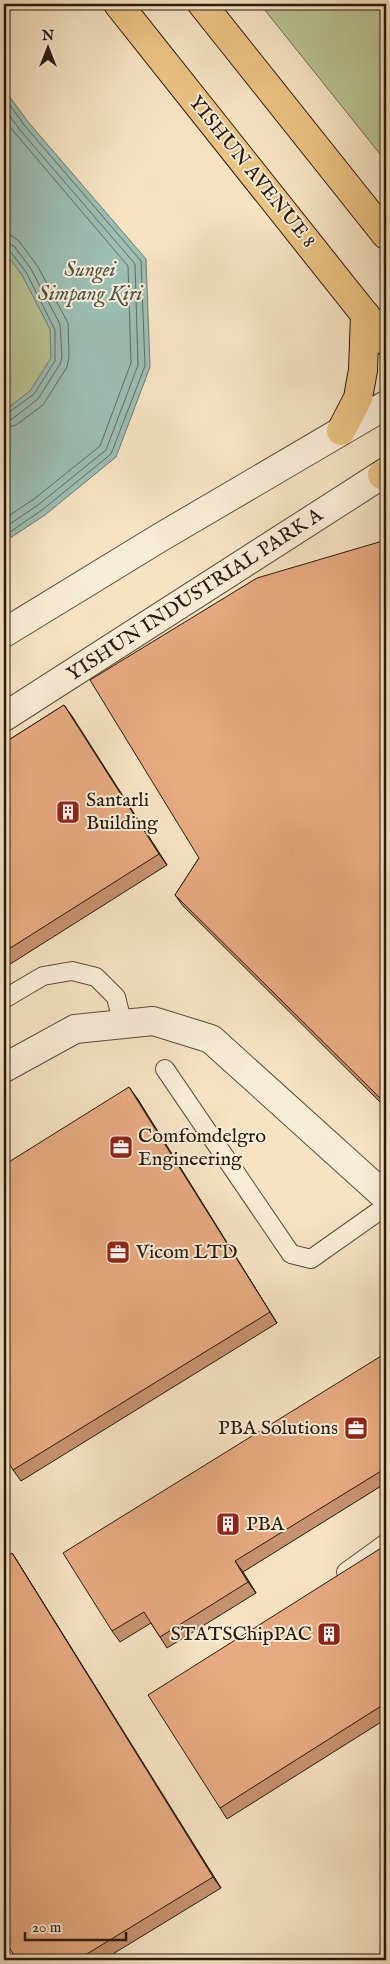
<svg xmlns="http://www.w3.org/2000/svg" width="390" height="1964" font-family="'IM FELL English',serif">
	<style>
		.green { fill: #bac494; stroke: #716e51 }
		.water { fill: #9cbeb3; stroke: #6e7c71 }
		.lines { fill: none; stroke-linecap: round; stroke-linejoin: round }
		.shore { stroke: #626c60; stroke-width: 1 }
		.service-casing { stroke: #5b4c3b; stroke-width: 20 }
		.minor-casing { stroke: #5b4c3b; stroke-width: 30 }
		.primary-casing { stroke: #28190e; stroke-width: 30 }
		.service { stroke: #f8edd7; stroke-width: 18 }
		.minor { stroke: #f8edd7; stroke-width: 28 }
		.primary { stroke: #eac281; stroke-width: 28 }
		.wall { fill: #c7926f; stroke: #28190e }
		.shaded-wall { fill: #a2775a; stroke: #28190e }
		.building { fill: #e7aa81; stroke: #28190e }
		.labels { text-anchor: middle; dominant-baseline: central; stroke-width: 4; stroke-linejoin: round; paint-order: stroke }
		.street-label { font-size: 20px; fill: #28190e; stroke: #f8edd7 }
		.poi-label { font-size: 20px; fill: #28190e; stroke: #f8edd7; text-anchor: start }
		.water-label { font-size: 21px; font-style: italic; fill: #515348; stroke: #f8edd7 }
	</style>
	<rect width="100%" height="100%" fill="#f5e3c2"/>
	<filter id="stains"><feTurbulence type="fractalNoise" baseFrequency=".004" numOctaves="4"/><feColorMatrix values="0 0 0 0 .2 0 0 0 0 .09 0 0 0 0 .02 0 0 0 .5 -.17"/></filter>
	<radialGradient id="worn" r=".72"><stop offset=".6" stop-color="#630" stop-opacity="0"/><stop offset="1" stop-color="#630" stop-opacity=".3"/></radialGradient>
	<!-- green -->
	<path class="green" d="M260,4H386V157L384,159Z
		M4,121L97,266L4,473Z"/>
	<!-- water -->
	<path class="water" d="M4,89L29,123L146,259L150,367L116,457L45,515L4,542V411L30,391L51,358L50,329L22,275L4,251Z"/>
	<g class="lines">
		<!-- shore -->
		<path class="shore" d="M4,97L25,126L141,261L145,366L111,454L42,510L4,536
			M4,108L20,130L135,264L138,365L106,450L38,505L4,528
			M4,120L128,266L131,363L100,446L34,499L4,519
			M4,235L12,236L19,241L38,267L68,323L69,357L67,367L43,405L16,425L4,428
			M4,242L14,246L31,269L60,324L62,357L60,364L38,399L12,419L4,421
			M4,249L9,250L26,272L55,330V361L34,394L8,413L4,414"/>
		<!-- service casing -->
		<g class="service-casing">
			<path id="service" d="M4,999L43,976L72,971L96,977L116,997L123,1025
				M165,1069L291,1254L311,1259L386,1206
				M346,1572L386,1543"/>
		</g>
		<!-- minor casing -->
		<g class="minor-casing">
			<path id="minor" d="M4,633L161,537L386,405
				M4,717L386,472
				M4,1068L75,1029L153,1021L211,1039L386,1197"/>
		</g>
		<!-- primary casing -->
		<g class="primary-casing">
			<path id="primary" d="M118,4L386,341
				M202,4L386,235
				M341,431L358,398L363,370L365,314
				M382,475H386"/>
		</g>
		<!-- service -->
		<use href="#service" class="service"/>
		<!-- minor -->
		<use href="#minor" class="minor"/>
		<!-- primary -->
		<use href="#primary" class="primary"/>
	</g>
	<!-- wall -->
	<path class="wall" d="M386,540V1108L183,906L175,895L199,858Z
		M64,705L167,865L4,968V743Z
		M137,1098L277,1323L21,1481L13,1470Z
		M386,1353V1483L243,1572L256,1593L167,1648L151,1623L120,1642L112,1631Z
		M386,1545V1719L227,1819L220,1808Z
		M12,1553L19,1564L221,1888L103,1960H17Z"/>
	<!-- shaded-wall -->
	<path class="shaded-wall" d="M64,705L72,716L167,865L159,854Z
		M129,1087L137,1098L277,1323L270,1312Z
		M12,1553L19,1564L221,1888L213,1877Z
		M235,1561L243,1572L256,1593L248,1582Z"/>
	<!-- building -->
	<path class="building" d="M386,540V1104L175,895L199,858L90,680L257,578Z
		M64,705L159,854L4,952V743Z
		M129,1087L270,1312L13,1470L4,1454V1165Z
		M386,1353V1468L235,1561L248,1582L160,1637L144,1612L112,1631L63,1553Z
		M386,1545V1703L220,1808L148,1695Z
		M12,1553L213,1877L77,1960H17L4,1939V1558Z"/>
	<!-- icons -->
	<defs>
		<g id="building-square" transform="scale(1.25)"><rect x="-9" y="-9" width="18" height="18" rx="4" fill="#8f2418" stroke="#f8edd7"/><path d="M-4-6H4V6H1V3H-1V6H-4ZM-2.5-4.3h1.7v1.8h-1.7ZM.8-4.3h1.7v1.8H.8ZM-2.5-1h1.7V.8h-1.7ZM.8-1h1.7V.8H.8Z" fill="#fff"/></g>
		<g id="office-square" transform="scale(1.25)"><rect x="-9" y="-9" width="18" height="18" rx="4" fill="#8f2418" stroke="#f8edd7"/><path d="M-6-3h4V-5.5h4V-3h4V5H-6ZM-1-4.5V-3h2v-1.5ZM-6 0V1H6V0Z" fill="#fff"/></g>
	</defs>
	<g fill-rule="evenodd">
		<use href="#building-square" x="68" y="812"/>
		<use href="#office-square" x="121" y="1147"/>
		<use href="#office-square" x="118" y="1252"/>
		<use href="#office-square" x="356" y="1428"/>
		<use href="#building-square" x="228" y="1524"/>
		<use href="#building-square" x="329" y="1634"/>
	</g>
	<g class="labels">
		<!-- street labels -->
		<g class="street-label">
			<text transform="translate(252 172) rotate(51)">YISHUN AVENUE 8</text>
			<text transform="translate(195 595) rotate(-33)">YISHUN INDUSTRIAL PARK A</text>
		</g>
		<!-- poi labels -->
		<g class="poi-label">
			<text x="86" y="800">Santarli<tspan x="86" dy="23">Building</tspan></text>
			<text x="138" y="1136">Comfomdelgro<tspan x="138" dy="23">Engineering</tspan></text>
			<text x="136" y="1252">Vicom LTD</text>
			<text x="338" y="1428" text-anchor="end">PBA Solutions</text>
			<text x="246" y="1524">PBA</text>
			<text x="312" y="1634" text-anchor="end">STATSChipPAC</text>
		</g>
		<!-- water labels -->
		<g class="water-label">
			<text x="90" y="270">Sungei<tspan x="90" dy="24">Simpang Kiri</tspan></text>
		</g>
	</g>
	<!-- margin -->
	<rect width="390" height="1964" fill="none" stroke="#f5e3c2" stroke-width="20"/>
	<rect x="5" y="5" width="380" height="1954" fill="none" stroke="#28190e" stroke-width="2.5"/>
	<rect x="10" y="10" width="370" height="1944" fill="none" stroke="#28190e"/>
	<!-- north arrow -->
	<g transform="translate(48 48)" stroke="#f8edd7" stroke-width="4" paint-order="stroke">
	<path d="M0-4L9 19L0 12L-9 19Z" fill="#28190e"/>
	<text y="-8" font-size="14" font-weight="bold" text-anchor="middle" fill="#28190e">N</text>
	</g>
	<!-- scale -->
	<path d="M25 1932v8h101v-8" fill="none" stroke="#28190e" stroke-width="2.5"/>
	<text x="32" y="1932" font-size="15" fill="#28190e" stroke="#f8edd7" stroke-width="4" paint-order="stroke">20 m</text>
	<rect width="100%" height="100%" filter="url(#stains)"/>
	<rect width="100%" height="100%" fill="url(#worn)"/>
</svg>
